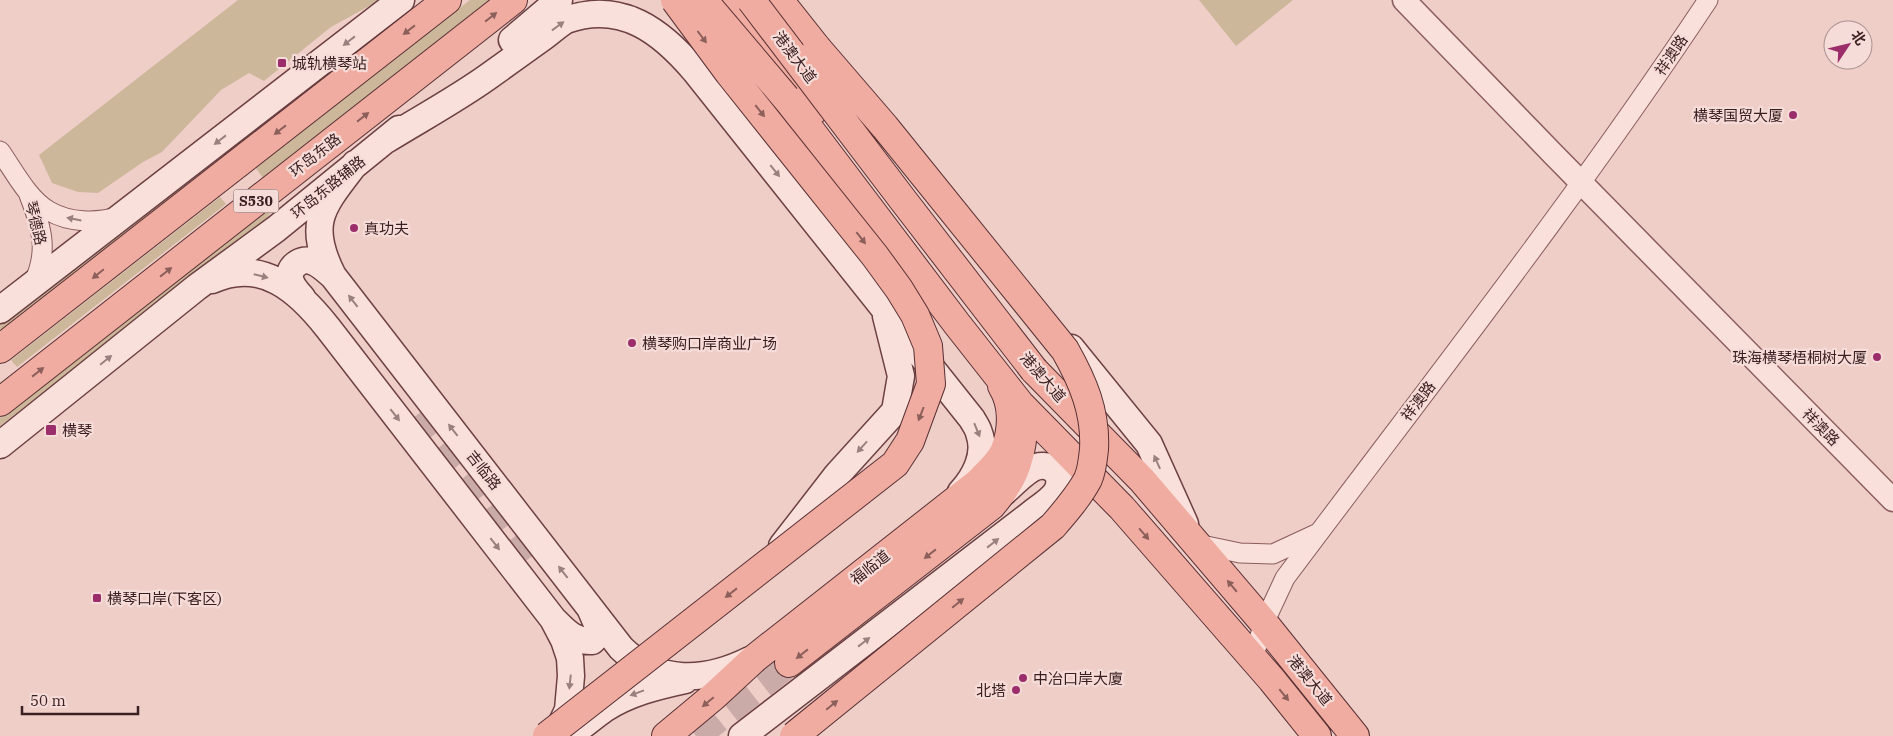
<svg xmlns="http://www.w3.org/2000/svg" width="1893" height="736" font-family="'IBM Plex Serif','Noto Sans SC',serif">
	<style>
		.green { fill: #cdb79b }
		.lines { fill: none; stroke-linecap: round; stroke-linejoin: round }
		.secondary-tunnel { stroke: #cbaba7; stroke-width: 26; stroke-dasharray: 26 13; stroke-linecap: butt }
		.primary-tunnel { stroke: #cbaba7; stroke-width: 28; stroke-dasharray: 28 14; stroke-linecap: butt }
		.minor-casing { stroke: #8b5d5e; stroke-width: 21 }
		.tertiary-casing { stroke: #8b5d5e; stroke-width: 25 }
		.secondary-casing { stroke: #6d4042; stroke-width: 29 }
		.primary-casing { stroke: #593134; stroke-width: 30 }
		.minor { stroke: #f9e0db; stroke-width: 19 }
		.tertiary { stroke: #f9e0db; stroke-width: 22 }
		.secondary { stroke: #f9e0db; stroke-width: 26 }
		.primary { stroke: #f0aca1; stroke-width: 28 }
		.primary-bridge-casing { stroke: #593134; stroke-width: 30; stroke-linecap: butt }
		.primary-bridge { stroke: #f0aca1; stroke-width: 28 }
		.oneway { fill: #8c5f5b }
		.oneway2 { fill: #9a807e }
		.poi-dot { fill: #9a2d6a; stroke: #f6dcd8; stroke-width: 2 }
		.labels { text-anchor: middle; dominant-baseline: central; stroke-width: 4.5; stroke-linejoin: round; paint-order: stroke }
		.shield { fill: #f6dcd8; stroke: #735859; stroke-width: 1 }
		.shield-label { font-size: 14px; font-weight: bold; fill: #3b2022 }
		.street-label { font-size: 15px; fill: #3b2022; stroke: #f6dcd8 }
		.poi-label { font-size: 15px; fill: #3b2022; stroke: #f6dcd8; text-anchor: start }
	</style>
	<rect width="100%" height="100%" fill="#efcec8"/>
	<!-- green -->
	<path class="green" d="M238,0H380L331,27L264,81L249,73L221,90L162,152L143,162L98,193L78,192L52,183L39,155Z
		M470,0H492L263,178L255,167Z
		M1199,0H1293L1236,46Z
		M293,92L299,98L2,331L0,328V321Z
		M287,193L264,221L0,426V418L256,216Z
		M220,197L226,204L17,367L11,360Z"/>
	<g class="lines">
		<!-- secondary-tunnel -->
		<path class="secondary-tunnel" d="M417,415L529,560"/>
		<!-- primary-tunnel -->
		<path class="primary-tunnel" d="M696,736L789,663"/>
		<!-- minor casing -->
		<g class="minor-casing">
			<path id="minor" d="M0,151C14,171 28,199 49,211C70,223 96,223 118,217
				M29,195C42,227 49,252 33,284
				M1197,544L1240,553L1273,554L1316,534
				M1253,658L1264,623L1285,578C1428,387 1576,199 1708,0"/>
		</g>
		<!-- tertiary casing -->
		<g class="tertiary-casing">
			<path id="tertiary" d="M1404,0L1553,154L1893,500"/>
		</g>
		<!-- secondary casing -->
		<g class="secondary-casing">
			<path id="secondary" d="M512,40L559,0
				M386,140C420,119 457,99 489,76C507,63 524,51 542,38C550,32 558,25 566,20C622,0 662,32 695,71L972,419C974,423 978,428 979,433C987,454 975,477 961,492
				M355,164C322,207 306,223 333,276L621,648C658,685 706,682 750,660
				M212,280C262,257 299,291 328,328L553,619L564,640L570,658L571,676L568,710L556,735
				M303,299C299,294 293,288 291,282C285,268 302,256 314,262C321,265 327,271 333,276
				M0,310L401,0
				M1071,348L1149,444L1185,524
				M0,445L197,287L276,229L399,129
				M782,546L837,475L895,411L901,376L886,316
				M555,621C566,632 575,642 592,641L598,635L597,624L590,608
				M575,731C585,724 594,716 604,709C629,693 657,686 685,680
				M742,736L1031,514C1038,508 1052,500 1057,491C1066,472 1047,460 1031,469C1021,475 1012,485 1004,492"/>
		</g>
		<!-- primary casing -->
		<g class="primary-casing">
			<path id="primary" d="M730,0L814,110
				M779,0L817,48
				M786,98L957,324L1020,404L1122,508L1272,680L1317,736
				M0,349L447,0
				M1034,370L1142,480L1264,623L1355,736
				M0,402L513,0
				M789,663L991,506C1012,482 1020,464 1023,432
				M666,736L714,696L755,658L979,482C987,473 999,463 1004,452C1013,431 1014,405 1002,386"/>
		</g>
		<!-- minor -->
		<use href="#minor" class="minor"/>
		<!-- tertiary -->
		<use href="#tertiary" class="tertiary"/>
		<!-- secondary -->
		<use href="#secondary" class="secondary"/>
		<!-- primary -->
		<use href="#primary" class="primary"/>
		<!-- primary-bridge casing -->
		<g class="primary-bridge-casing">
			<path id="primary-bridge" d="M703,0L786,98
				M751,0L903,200L1034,370
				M547,736L895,464L910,441L931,384L928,346L915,315L899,289L875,256L729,73L675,0
				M794,736L1053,526C1066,511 1079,496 1088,479C1092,470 1093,459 1094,449C1096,412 1083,382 1065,350L885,127L817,48"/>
		</g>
		<!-- primary-bridge -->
		<use href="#primary-bridge" class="primary-bridge"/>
	</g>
	<!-- one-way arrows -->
	<defs><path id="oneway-solid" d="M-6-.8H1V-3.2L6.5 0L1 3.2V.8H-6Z" transform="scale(1.25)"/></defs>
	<g class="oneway">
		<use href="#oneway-solid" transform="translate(491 17) rotate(-38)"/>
		<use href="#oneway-solid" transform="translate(409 30) rotate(142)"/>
		<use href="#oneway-solid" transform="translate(702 37) rotate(53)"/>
		<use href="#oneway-solid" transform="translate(760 111) rotate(51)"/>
		<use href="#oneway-solid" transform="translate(363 117) rotate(-38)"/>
		<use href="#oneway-solid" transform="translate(280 130) rotate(142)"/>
		<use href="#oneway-solid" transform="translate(861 238) rotate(52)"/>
		<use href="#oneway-solid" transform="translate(166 272) rotate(-38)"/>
		<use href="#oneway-solid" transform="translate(98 274) rotate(141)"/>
		<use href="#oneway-solid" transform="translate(38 372) rotate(-38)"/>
		<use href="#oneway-solid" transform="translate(921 414) rotate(111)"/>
		<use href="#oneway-solid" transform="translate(1144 534) rotate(49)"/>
		<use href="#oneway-solid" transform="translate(930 554) rotate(142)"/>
		<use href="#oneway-solid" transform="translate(1232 586) rotate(-130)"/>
		<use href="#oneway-solid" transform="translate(731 593) rotate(142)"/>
		<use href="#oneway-solid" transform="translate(958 603) rotate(-39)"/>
		<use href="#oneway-solid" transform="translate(802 654) rotate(142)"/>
		<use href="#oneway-solid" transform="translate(1284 695) rotate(51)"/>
		<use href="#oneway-solid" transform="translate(708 702) rotate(140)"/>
		<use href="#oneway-solid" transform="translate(832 705) rotate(-39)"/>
	</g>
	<g class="oneway2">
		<use href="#oneway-solid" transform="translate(558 26) rotate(-36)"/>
		<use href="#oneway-solid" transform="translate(349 41) rotate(142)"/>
		<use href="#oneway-solid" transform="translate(220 140) rotate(142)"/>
		<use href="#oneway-solid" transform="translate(775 171) rotate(51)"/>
		<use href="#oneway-solid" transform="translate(74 219) rotate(-169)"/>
		<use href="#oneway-solid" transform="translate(261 276) rotate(14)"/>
		<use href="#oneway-solid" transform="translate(353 301) rotate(-128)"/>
		<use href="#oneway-solid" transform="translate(106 360) rotate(-39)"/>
		<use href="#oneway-solid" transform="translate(395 415) rotate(52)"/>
		<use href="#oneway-solid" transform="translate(453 430) rotate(-128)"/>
		<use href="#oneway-solid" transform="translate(977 430) rotate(68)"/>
		<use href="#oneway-solid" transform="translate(862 447) rotate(132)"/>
		<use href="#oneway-solid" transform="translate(1157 462) rotate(-114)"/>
		<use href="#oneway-solid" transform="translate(993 543) rotate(-38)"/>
		<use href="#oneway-solid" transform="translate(495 544) rotate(52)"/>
		<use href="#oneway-solid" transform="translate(563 572) rotate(-128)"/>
		<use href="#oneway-solid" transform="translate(864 642) rotate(-38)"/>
		<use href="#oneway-solid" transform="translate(570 682) rotate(96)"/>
		<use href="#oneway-solid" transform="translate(637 693) rotate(160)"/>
	</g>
	<!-- markers -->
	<g class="poi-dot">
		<rect x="277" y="58" width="10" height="10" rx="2.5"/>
		<circle cx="1793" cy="115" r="5"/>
		<circle cx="354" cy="228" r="5"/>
		<circle cx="632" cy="343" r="5"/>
		<circle cx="1877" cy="357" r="5"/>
		<rect x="45" y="424" width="12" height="12" rx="2.5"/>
		<rect x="92" y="593" width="10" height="10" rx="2.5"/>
		<circle cx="1023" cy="678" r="5"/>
		<circle cx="1016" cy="690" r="5"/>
	</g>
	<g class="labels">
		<!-- shield labels -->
		<rect class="shield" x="233.5" y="189.5" width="45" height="23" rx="4"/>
		<g class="shield-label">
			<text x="256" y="201">S530</text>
		</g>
		<!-- street labels -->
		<g class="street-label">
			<text transform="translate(1671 55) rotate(-56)">祥澳路</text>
			<text transform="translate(795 57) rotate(53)">港澳大道</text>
			<text transform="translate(315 155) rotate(-38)">环岛东路</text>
			<text transform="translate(328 187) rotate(-39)">环岛东路辅路</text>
			<text transform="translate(36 223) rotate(76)">琴德路</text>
			<text transform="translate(1043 377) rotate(49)">港澳大道</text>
			<text transform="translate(1418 401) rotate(-53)">祥澳路</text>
			<text transform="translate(1821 427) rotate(45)">祥澳路</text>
			<text transform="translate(484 470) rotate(52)">吉临路</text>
			<text transform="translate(870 567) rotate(-38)">福临道</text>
			<text transform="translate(1310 680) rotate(51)">港澳大道</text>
		</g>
		<!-- poi labels -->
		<g class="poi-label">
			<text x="292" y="63">城轨横琴站</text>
			<text x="1783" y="115" text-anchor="end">横琴国贸大厦</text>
			<text x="364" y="228">真功夫</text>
			<text x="642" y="343">横琴购口岸商业广场</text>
			<text x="1867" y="357" text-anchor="end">珠海横琴梧桐树大厦</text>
			<text x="62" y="430">横琴</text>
			<text x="107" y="598">横琴口岸(下客区)</text>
			<text x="1033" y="678">中冶口岸大廈</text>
			<text x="1006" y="690" text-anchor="end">北塔</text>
		</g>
	</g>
	<!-- north arrow -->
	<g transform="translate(1848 45) rotate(55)"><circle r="24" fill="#f6dcd8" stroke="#ab918f"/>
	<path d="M0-4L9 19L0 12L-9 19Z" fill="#9a2d6a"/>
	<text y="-8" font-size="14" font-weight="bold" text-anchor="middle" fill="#3b2022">北</text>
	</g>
	<!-- scale -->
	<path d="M22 706v8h116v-8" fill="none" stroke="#3b2022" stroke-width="2.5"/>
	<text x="30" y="706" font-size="15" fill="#3b2022" stroke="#f6dcd8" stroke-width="4" paint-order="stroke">50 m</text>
</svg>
